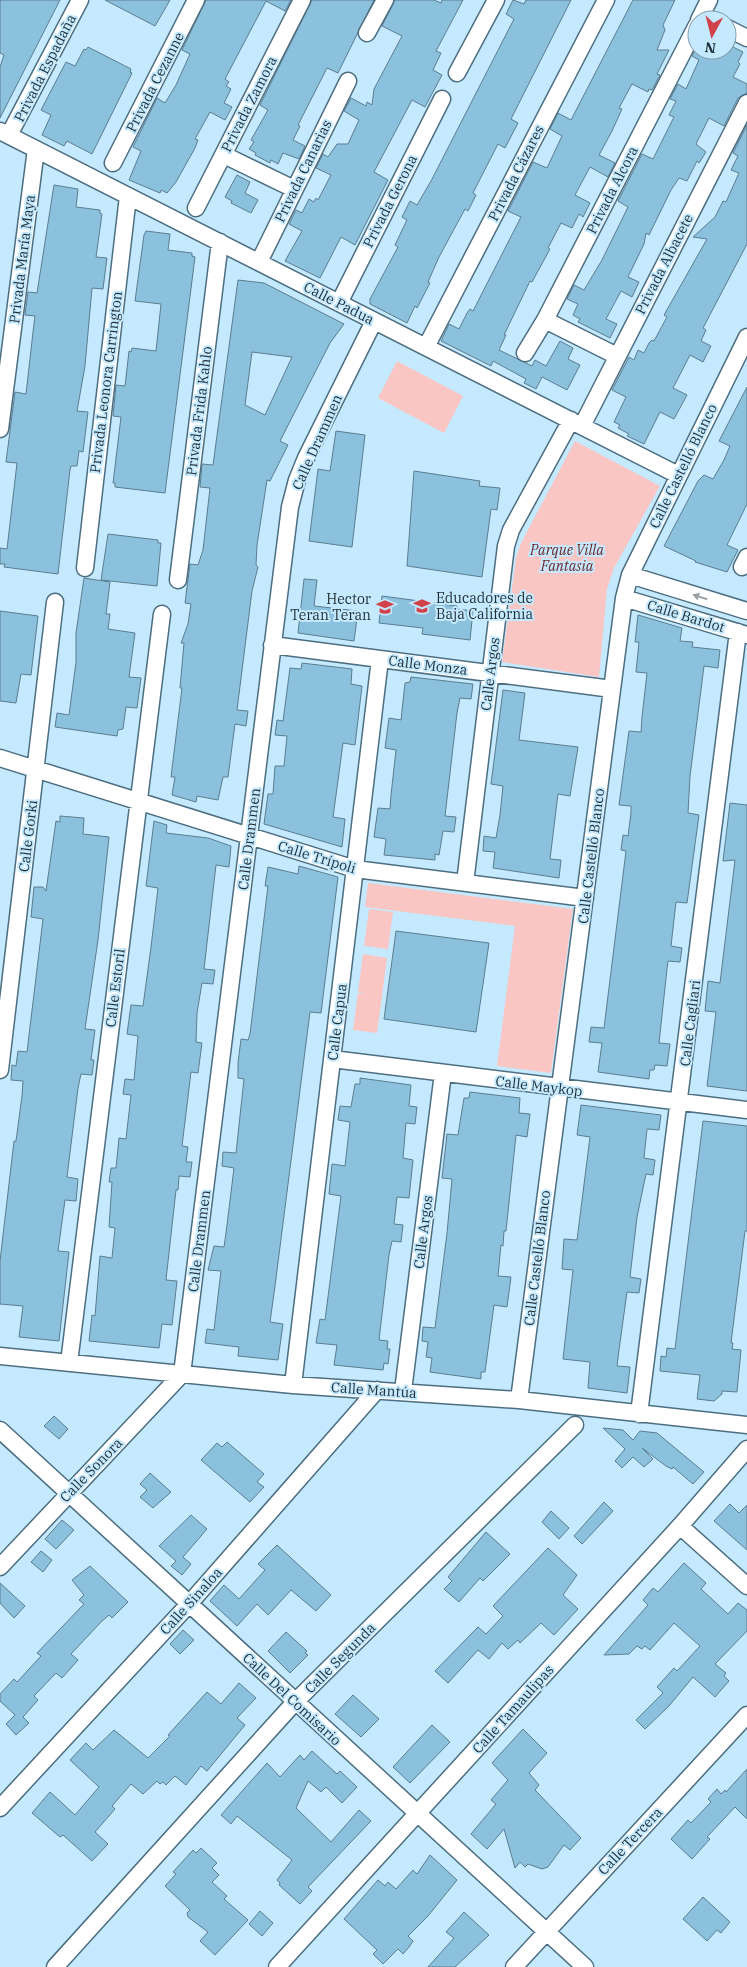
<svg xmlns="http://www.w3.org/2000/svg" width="747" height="1967" font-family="'IBM Plex Serif',serif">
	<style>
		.green { fill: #f9c6c4 }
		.building { fill: #8cc1dd; stroke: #5a7d8f; fill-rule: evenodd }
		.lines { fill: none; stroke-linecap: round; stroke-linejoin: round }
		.minor-casing { stroke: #4c6e80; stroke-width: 19 }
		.minor { stroke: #fff; stroke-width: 16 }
		.oneway { fill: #9aa1a4 }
		.labels { text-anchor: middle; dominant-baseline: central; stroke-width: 4; stroke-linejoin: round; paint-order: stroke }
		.street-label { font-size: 14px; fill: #1f2e35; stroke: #c5eaff }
		.park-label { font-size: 14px; font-style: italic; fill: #6b2729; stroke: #c5eaff }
		.poi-label { font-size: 14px; fill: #1f2e35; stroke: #c5eaff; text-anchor: start }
	</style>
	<rect width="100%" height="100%" fill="#c5eaff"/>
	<!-- green -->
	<path class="green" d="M397,361L463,396L444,433L378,398Z
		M575,441L660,486L614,568L607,589L599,677L502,662L516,558L521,543Z
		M368,883L573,909L551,1073L497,1066L515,926L365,907Z
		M369,909L393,912L388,949L364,946Z
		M363,954L387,958L377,1033L353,1030L358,993H365L358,992Z"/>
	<!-- building -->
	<path class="building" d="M0,0H60L0,118V67L4,55L0,53Z
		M105,0H170L155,26Z
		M206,0H291L285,11L266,1L225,79L229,82L226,86L231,89L224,103L232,107L225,120L210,112L195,139L198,140L195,148L176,182L167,193L161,190L160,193L129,180L141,151L133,147L157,98L165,103L176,85L190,54L182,50Z
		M312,0H374L338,73L327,68L298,125L300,126L293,140L305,146L299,159L283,153L278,164L271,160L270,163L255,155L256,153L249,149L254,142L251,140L268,110L260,105Z
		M395,0H434L441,3L442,0H463L436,51L441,53L433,70L442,75L425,107L412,100L374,172L388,180L355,245L341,237L320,278L285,261L302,231L289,224L296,210L302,213L309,199L314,202L316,198L318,200L331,175L316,168L323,154L328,157L337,144H348L359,120L344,111L351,98L366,106L367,102L372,105L374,89L402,36L382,26Z
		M513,0L524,4L526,0H571L511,119L518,123L505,148L498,144L477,185L473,193L476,195L468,211L465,209L439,257L428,282L430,283L417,308L415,306L407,323L370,304V299L398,247L395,245L407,220L402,217L410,201L417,205L431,181L514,19L506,14Z
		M633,0H675L663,25L665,30L657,50H669L657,74L660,75L652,90L649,89L648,92L632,84L619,108L622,109L612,131L599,155L615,163L608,177L590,167L575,195L590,203L583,217L579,214L572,228L561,223L548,248L550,249L532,282L530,281L504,335H506L499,350L532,366L535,360L546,366L560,341L573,348L568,359L580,365L567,390L542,377L536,389L524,383L526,379L493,361L491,366L441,341L449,324L459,329L467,313L470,309L473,311L521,217L508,211L533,162L547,168L562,136L550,129L558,113L571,120Z
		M727,44L743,52L738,62L740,64L733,77L747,84V93L738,98L724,126L709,118L696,144L706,152L699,163L697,161L687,181L679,178L671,190L649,235L646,233L644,244L628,277L639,282L632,297L621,291L606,319L617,324L610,338L578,322L580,319L573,315L578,304L567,299L574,285L584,290L602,260L628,207L618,201L642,154L653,159L674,117L669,115L676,101L670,99L678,84L686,89L699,60L692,56L695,50H727Z
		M88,47L131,69L130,72L132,73L92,154L67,141L64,146L42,135L51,115L41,110L66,62L75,66L84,49L86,50Z
		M747,125V244L703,328L706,330L701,341L711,346L703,362L690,355L673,388L687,395L674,419L660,412L644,444L627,436L629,434L618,428L620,425L614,422L626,397L612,390L629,357L634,360L638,350L644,353L649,343L652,340L654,341L667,317L664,315L707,239L693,237L715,217L723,201L726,202L739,173L731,170L738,156L733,153Z
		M237,175L250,182L245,193L258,200L251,213L231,203L232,201L225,197Z
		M54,185L78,189L76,207L100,210V213L102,214L96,257L107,258L103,289L92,288L85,366L77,411L88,412L83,452L79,451L77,466H71L70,470L58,574L4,567L5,564H0V548L7,549L17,463L6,462L15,392L26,394L33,332L35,316L25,315L28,292L37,293Z
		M146,231L170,234L168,250L192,253V256L195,257L165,493L115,487V483H113L121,417L113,416L116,385L125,386L129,351L131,352L132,348L156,351L161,304L135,301L144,235Z
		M238,280L264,283L344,324L330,343L280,441L288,445L270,481L267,480L257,545L256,565L258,567L252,591L237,710L248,711L246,726L235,724L228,777H223L218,800L197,796L196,802L172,795L175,777H171L182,688H180L184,643H181L188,624L191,604L185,603L190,564L198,565L203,550L210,488L200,487L202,464L213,465ZM252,352L292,357L265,415L245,405Z
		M747,387V504L727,545L738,550L727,572L695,562L696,561L664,546L698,481L704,475L713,479L724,460L730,446L719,441Z
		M336,431L365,435L352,547L309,541L318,469L330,471Z
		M414,471L480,481L479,486L500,488L497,510L491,509L482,577L407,566Z
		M108,534L158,540V543H161L157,586L101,580Z
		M84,578L110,582L106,614H110L108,629L135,633L129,677L141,678L137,708L126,707L123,729L118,730L117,736L55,727L57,713L69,715L76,662V633Z
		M304,579L317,580L314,606L358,611L354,641L298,633Z
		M382,596L457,606V609L473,611L470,640L422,634L423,628L379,623Z
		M0,611L38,616L31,675L21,674L16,703L0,701Z
		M638,615L682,628L680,641L693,642L692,647L720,650L718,668L704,666L690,776L688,813L699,815L687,903L676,902L671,946L682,948L680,962L668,961L667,969L659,1043L670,1044L667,1066L655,1065L654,1070H650L649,1079L598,1072L602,1043L589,1042L591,1027L604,1028L626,851L621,850L623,835L628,836L631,813V806L619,805L621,790L629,731L641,732L642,717L647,673L636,672L639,642H635Z
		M302,663L352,669L351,684L362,686L355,745L343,743L337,788L333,817L345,819L342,847L264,824L268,794H273L275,766H284L287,736L275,735L277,720L283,721L290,668L301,669Z
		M411,677L473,684L471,699L460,698L457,713L445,816L456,817L454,832L443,831L439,855L435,854V860L384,855L386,839L374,837L378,808L390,809L391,795L396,750L385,748L389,718L401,720L405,683L410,682Z
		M503,690L525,693L519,740L578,747L570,796L558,794L550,859L561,860L559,878L493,868L495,852L483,851L484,836L496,838L500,815L503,786L491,784Z
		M730,803L747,805V1091L707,1086L716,1012L705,1011L708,981L720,983L735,860L723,861Z
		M60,816L84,818L83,834L109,837L98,940L85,1029L95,1030L91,1060H94L92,1075L81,1074L78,1088L67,1177L78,1179L76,1201L65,1200L58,1251L69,1252L59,1341L19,1337L23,1306L0,1304V1261L14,1141H16L22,1096L23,1081L11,1080L12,1065L16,1066L18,1051L27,1052L43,919L31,917L34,887H43L46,891L56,821L60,822Z
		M154,821L167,825L166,833L208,838L231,846L229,867L216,865L204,969L215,970L213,984L202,983L197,1013L196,1042L202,1043L198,1073L191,1072L182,1146L188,1147L186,1162H192L190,1177L179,1176L178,1190H176L166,1280L177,1281L172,1325L162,1324L159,1348L89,1341L92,1315L95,1316L100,1256L112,1258L115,1228L109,1227L112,1182H109L111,1168H116L119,1138L126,1139L131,1095L123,1094L125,1079L134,1080L138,1036L127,1034L131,1005L143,1006L151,947L158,888L146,886Z
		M299,866L338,877L321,1013L310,1012L275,1286L270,1322L283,1324L278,1360L238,1356L239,1347L205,1343L207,1329L214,1330L221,1271L208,1270L214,1246L224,1247L226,1233L234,1168L222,1166L223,1152L236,1153L244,1079L238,1078V1063L241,1039L248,1040L250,1034L268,886H265L268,867L298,874Z
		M396,931L489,943L476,1032L384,1019Z
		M360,1078L411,1085L409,1106L417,1107L415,1124L406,1123L403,1158L413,1160L409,1198L397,1197L394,1224L403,1225L401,1242L392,1241L389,1255L379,1340L388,1341L387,1349H390L388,1364L384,1363L383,1370L334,1365L337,1345L316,1343L320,1319L325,1320L341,1196L329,1194L332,1164L345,1166L350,1122L338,1120L340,1106L351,1107L355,1084H360Z
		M470,1092L520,1098L519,1113L530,1114L527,1137L516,1135L506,1231H504L503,1246L501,1245L498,1276L511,1277L507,1307L494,1305L485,1372H481V1379L430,1372L432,1358L426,1357L428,1342L422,1341L423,1327L435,1328L447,1233L452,1179L442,1178L447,1134L458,1135L464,1098H469Z
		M581,1105L661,1115L659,1130L647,1129L644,1158L655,1160L653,1175L646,1174L637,1217L630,1277L641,1279L639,1293L627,1292L619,1350L617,1366L630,1367L627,1393L588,1388L590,1362L563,1359L573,1270L562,1269L564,1239L577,1240L590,1137L577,1135Z
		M703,1121L747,1126V1231H745L731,1343H733L732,1349L741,1350L737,1392L722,1391V1394L714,1401L697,1399L700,1375L660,1371L661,1356L666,1357L667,1348L675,1349Z
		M54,1416L68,1429L59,1439L44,1426Z
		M603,1428L623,1430L633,1440L640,1431L657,1433L704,1472L693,1484L673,1467L672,1469L666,1466L642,1448L653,1459L644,1467L633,1457L622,1468L615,1461L625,1449Z
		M227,1442L264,1474L257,1482L264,1487L250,1502L201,1460L217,1443L222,1447Z
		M150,1473L171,1492L153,1508L140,1497L147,1490L140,1484Z
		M604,1502L613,1511L582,1544L574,1536Z
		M730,1504L739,1513L747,1505V1550L714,1521Z
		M551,1511L569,1528L559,1539L542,1522Z
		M191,1515L207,1529L183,1557L191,1564L182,1575L171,1566L176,1561L159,1546Z
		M62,1520L74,1530L56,1549L45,1539Z
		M486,1532L510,1554L483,1581L480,1578L459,1602L444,1589L452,1581L448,1577Z
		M277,1545L331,1595L316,1611L291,1590L268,1615L257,1604L237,1626L210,1601L224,1585L239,1599L265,1570L258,1564Z
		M548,1548L577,1575L563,1595L578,1609L554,1635L541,1623L520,1643L518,1640L508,1649L502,1643L489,1659L478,1650L448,1683L435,1671L478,1627L486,1634L503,1616L493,1606Z
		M41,1551L52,1560L43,1572L31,1562Z
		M684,1563L706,1583L701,1589L728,1614L738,1603L747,1610V1631L715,1664L726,1673L724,1676L729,1681L715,1697L693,1677L669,1706L645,1729L636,1720L663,1693L657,1687L674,1668L677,1671L700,1646L674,1623L650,1650L645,1646L642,1649L637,1646L629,1654L604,1655L648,1605L643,1600L653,1588L658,1592Z
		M90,1566L128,1602L112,1618L109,1615L102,1621L71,1654L78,1660L62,1678L56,1673L34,1696L38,1700L23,1717L29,1723L16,1735L6,1724L15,1715L0,1701V1694L14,1679L17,1682L41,1656L37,1653L84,1604L79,1600L84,1595L72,1580Z
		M0,1583L25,1606L14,1618L0,1603Z
		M183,1630L194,1640L180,1654L170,1644Z
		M286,1632L307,1651L305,1653L308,1655L290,1673L268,1651Z
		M239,1683L256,1698L237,1718L245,1725L217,1759L207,1771L201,1766L186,1785L175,1776L166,1785L163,1782L160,1784L157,1781L143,1794L131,1784L112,1806L115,1809L95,1832L108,1844L92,1861L63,1835L60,1837L32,1813L50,1792L75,1815L99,1787L70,1760L86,1743L93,1750L114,1730L148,1758L170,1736L168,1735L207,1692L221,1704Z
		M353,1695L379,1719L361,1737L335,1714Z
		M432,1725L450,1742L410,1783L393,1767Z
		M523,1729L547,1753L529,1773L539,1785L535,1790L581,1838L570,1850L564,1845L548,1867L542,1869L528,1864L525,1867L520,1862L515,1868L504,1829L487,1849L471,1834L496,1804L491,1800L508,1780L492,1763Z
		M312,1751L337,1774L340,1771L357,1787L342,1803L326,1787L321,1792L308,1781L296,1808L331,1842L359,1810L371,1821L308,1887L312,1891L300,1904L279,1885L280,1883L277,1880L292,1860L237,1816L231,1824L221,1815L267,1763L280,1777L300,1755L304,1760Z
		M747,1769V1819L735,1807L707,1837L710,1839L692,1859L671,1839L688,1820L691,1823L711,1802L708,1799L717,1789L721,1794L725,1790L726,1792Z
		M201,1848L217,1863L212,1868L219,1875L212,1882L227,1896L224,1899L248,1920L215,1955L200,1941L208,1932L188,1917L187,1913L190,1910L165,1886L176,1874L173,1872L193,1850L196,1853Z
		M430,1855L457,1880L428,1916L408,1936L413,1941L409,1947L403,1954L398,1949L383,1964L373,1954L377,1950L344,1919L378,1880L385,1886L388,1882L396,1889L413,1870L417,1874Z
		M703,1897L730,1922L721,1933L717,1930L707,1941L683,1919Z
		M260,1911L273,1923L262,1936L249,1924Z
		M464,1912L489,1935L455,1967H428L454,1938L446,1932Z"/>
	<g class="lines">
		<!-- minor casing -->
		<g class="minor-casing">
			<path id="minor" d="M699,20L709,0
				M727,28L747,38
				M367,33L385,0
				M457,73L496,0
				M0,131L678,475
				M9,135L80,0
				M224,155L294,189
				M113,163L196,0
				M196,208L302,0
				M259,262L348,81
				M339,303L442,99
				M545,320L617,356
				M426,347L606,0
				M525,353L545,320L697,25
				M582,426L747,103
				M0,429L36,149
				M742,567L747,557
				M85,568L128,196
				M630,575L747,611
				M178,580L220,242
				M624,598L747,635
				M272,645L612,689
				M0,758L355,869L585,898
				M465,883L506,546L511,530L571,420
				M332,1059L747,1110
				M0,1070L55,602
				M0,1356L293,1385L519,1400L747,1425
				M69,1363L162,614
				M293,1385L380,659
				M403,1391L443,1073
				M519,1400L624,598L630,575L747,337
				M639,1414L738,632
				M0,1430L585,1967
				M680,1526L747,1586
				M0,1567L182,1374L290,507L297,480L306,458L374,321
				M0,1808L189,1604L377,1390
				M55,1967L295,1702L575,1425
				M277,1967L680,1526L747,1449
				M514,1967L747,1715"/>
		</g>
		<!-- minor -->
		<use href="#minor" class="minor"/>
	</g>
	<!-- one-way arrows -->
	<defs><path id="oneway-solid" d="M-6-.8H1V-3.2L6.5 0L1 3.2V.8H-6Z" transform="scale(1.25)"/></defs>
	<use class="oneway" href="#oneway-solid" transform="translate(700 597) rotate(-163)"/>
	<!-- icons -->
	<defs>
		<g id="school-bare" transform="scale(1.35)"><path d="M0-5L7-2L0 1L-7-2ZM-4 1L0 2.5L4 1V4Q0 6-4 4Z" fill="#d14149" stroke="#c5eaff" stroke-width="2.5" paint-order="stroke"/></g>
	</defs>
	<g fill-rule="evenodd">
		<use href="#school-bare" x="422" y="606"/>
		<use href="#school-bare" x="385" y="607"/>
	</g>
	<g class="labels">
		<!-- street labels -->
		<g class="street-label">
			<text transform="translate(45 68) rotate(-63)">Privada Espadaña</text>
			<text transform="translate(155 82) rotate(-63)">Privada Cezanne</text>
			<text transform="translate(249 104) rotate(-63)">Privada Zamora</text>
			<text transform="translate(303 171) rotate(-64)">Privada Canarias</text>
			<text transform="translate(516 173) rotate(-63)">Privada Cázares</text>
			<text transform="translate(612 190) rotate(-63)">Privada Alcora</text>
			<text transform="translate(390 201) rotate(-63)">Privada Gerona</text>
			<text transform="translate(22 259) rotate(-83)">Privada María Maya</text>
			<text transform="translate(664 264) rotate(-63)">Privada Albacete</text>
			<text transform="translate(339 303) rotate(27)">Calle Padua</text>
			<text transform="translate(106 382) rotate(-83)">Privada Leonora Carrington</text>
			<text transform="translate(199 411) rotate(-83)">Privada Frida Kahlo</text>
			<text transform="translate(317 442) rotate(-66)">Calle Drammen</text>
			<text transform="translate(683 466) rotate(-64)">Calle Castelló Blanco</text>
			<text transform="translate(686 616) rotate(17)">Calle Bardot</text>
			<text transform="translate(428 665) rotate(7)">Calle Monza</text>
			<text transform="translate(490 674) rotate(-83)">Calle Argos</text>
			<text transform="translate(28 836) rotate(-83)">Calle Gorki</text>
			<text transform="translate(249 839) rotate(-83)">Calle Drammen</text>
			<text transform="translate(591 856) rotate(-83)">Calle Castelló Blanco</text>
			<text transform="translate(317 857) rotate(17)">Calle Trípoli</text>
			<text transform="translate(115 988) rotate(-83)">Calle Estoril</text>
			<text transform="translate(337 1022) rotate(-83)">Calle Capua</text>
			<text transform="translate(690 1023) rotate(-83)">Calle Cagliari</text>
			<text transform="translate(539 1086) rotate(7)">Calle Maykop</text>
			<text transform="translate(423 1232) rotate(-83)">Calle Argos</text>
			<text transform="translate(199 1241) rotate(-83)">Calle Drammen</text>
			<text transform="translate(537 1258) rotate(-83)">Calle Castelló Blanco</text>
			<text transform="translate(374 1390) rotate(4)">Calle Mantúa</text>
			<text transform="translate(91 1470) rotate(-46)">Calle Sonora</text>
			<text transform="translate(191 1601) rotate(-48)">Calle Sinaloa</text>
			<text transform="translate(340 1658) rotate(-45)">Calle Segunda</text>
			<text transform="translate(292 1699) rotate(43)">Calle Del Comisario</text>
			<text transform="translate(513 1709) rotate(-48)">Calle Tamaulipas</text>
			<text transform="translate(630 1841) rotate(-47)">Calle Tercera</text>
		</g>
		<!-- park labels -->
		<g class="park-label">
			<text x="567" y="550">Parque Villa<tspan x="567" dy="16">Fantasia</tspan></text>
		</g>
		<!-- poi labels -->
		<g class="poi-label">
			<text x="436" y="598">Educadores de<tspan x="436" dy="16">Baja California</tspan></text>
			<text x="371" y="599" text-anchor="end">Hector<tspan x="371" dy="16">Teran Teran</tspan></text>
		</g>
	</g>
	<!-- north arrow -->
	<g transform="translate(712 35) rotate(187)"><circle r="24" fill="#c5eaff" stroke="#839fae"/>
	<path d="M0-4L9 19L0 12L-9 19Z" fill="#d14149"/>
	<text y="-8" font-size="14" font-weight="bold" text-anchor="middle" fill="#1f2e35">N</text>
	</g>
</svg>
